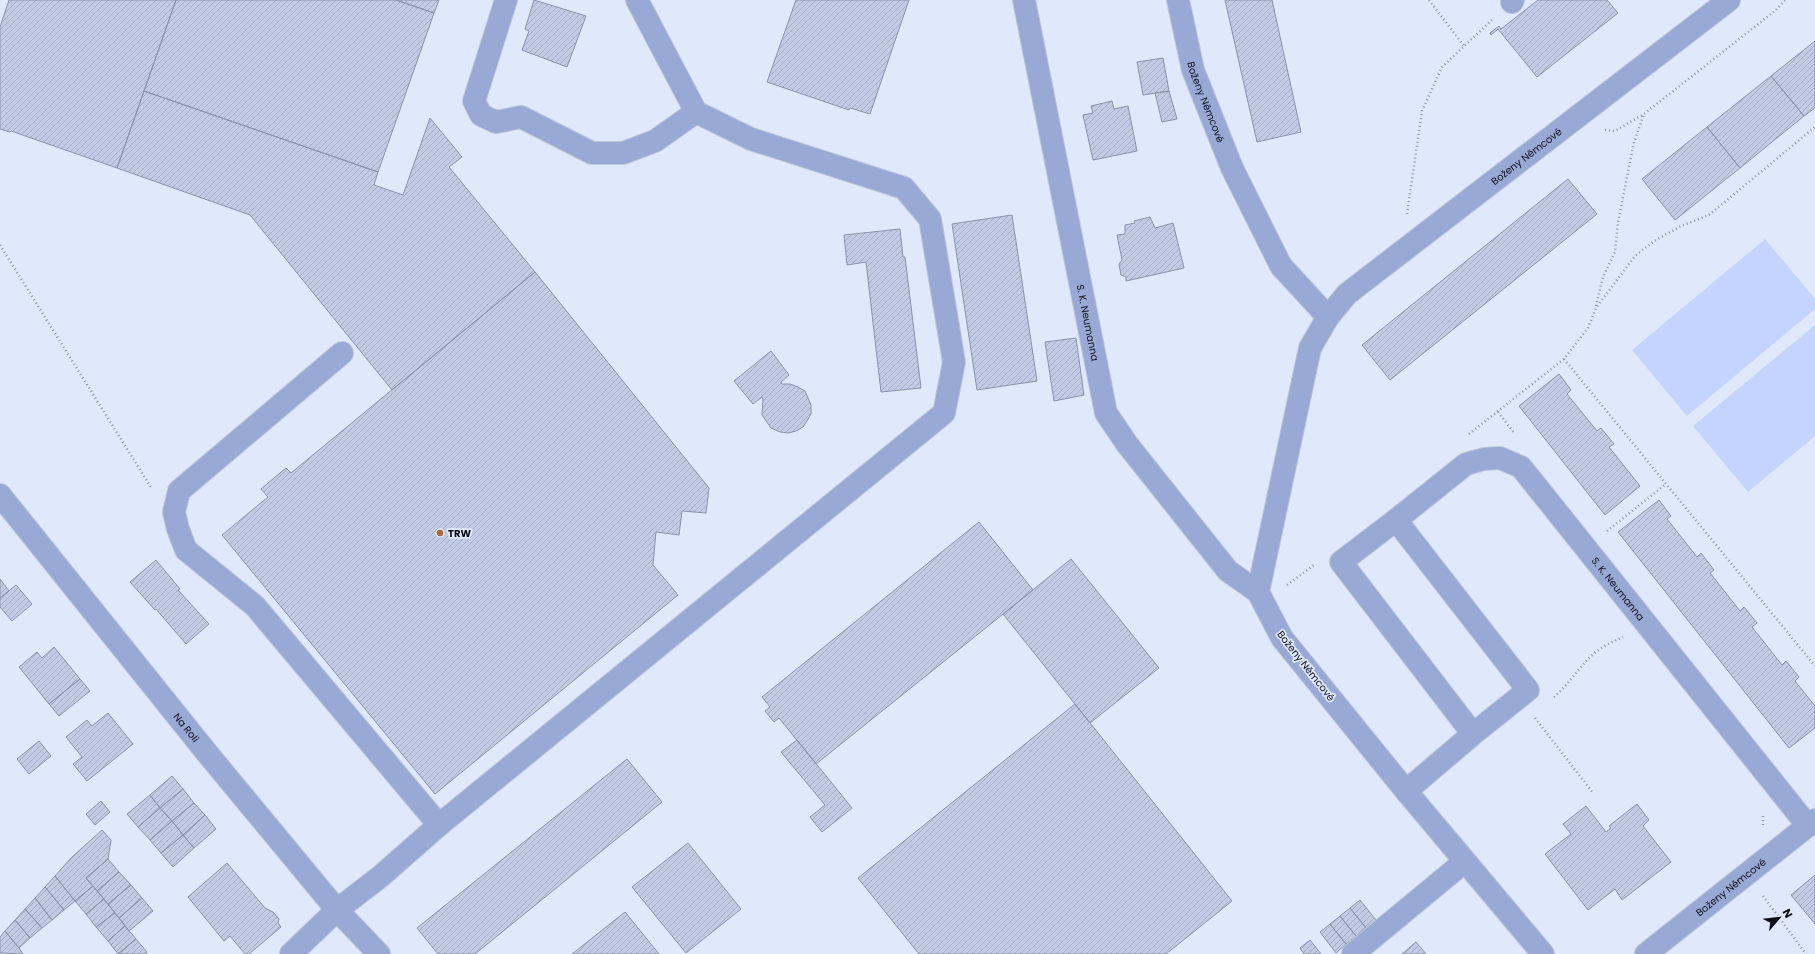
<svg xmlns="http://www.w3.org/2000/svg" width="1815" height="954" font-family="Poppins,sans-serif">
	<style>
		.pitch { fill: #c4d4ff }
		.building { fill: url(#building-hatch); stroke: #8a93ab }
		.lines { fill: none; stroke-linecap: round; stroke-linejoin: round }
		.minor-casing { stroke: #bec5d7; stroke-width: 24 }
		.path { stroke: #8d93a2; stroke-width: 2.5; stroke-dasharray: 1 3; stroke-linecap: butt }
		.minor { stroke: #98a9d5; stroke-width: 22 }
		.poi-dot { fill: #ac6c35; stroke: #e0e8fc; stroke-width: 1.5 }
		.labels { text-anchor: middle; dominant-baseline: central; stroke-width: 3.5; stroke-linejoin: round; paint-order: stroke }
		.street-label { font-size: 10px; fill: #0b0e16; stroke: #e0e8fc }
		.poi-label { font-size: 10px; font-weight: bold; fill: #0b0e16; stroke: #e0e8fc; text-anchor: start }
	</style>
	<defs>
		<pattern id="building-hatch" width="6" height="6" patternUnits="userSpaceOnUse"><rect width="6" height="6" fill="#c1cbe4"/><path d="M-1 1l2-2M0 6l6-6M5 7l2-2" fill="none" stroke="#a4adc3"/></pattern>
	</defs>
	<rect width="100%" height="100%" fill="#e0e8fc"/>
	<!-- pitch -->
	<path class="pitch" d="M1765,239L1815,299V309L1687,416L1632,350Z
		M1815,325V436L1748,492L1693,426Z"/>
	<!-- building -->
	<path class="building" d="M9,0H176L117,168L11,131L10,132L0,129V27Z
		M176,0H396L434,13L378,172L144,91Z
		M396,0H439L434,13Z
		M534,0L586,16L567,67L522,50L529,31L525,29Z
		M796,0H909L870,114L850,108L849,110L767,82Z
		M1225,0H1272L1301,132L1257,142Z
		M1538,0H1607L1618,13L1537,77L1498,29L1491,35L1490,33L1499,26L1501,29Z
		M1815,41V108L1804,116L1771,76Z
		M1163,58L1169,91L1143,95L1137,62Z
		M1771,76L1804,116L1740,168L1707,127Z
		M144,91L378,172L374,185L403,195L430,118L462,157L449,167L535,272L392,390L250,215L117,168Z
		M1169,91L1177,119L1162,122L1155,93Z
		M1112,101L1114,109L1128,106L1137,151L1093,160L1083,115L1093,113L1091,106Z
		M1707,127L1740,168L1675,220L1642,179Z
		M1568,179L1597,214L1390,380L1362,345Z
		M1012,215L1037,381L977,390L952,224Z
		M1150,217L1155,228L1173,223L1184,268L1126,281V277L1121,275L1119,264L1122,260L1117,235L1125,234V225L1135,223L1134,221Z
		M900,229L903,257H905L921,388L881,392L866,262L847,265L844,235Z
		M535,272L709,488L706,513L682,511L679,535L656,532L653,565L678,595L435,794L222,535L268,497L261,489L286,468L291,473Z
		M1076,338L1084,395L1054,401L1045,342Z
		M771,351L789,375L781,382L782,384H790L798,387L805,391L811,405V414L807,421L803,427L796,431L788,433L780,432L771,428L762,415L763,399L762,397L753,404L734,381Z
		M1559,374L1571,390L1567,394L1597,431L1601,428L1614,444L1609,447L1640,486L1605,515L1519,406Z
		M1659,500L1671,516L1667,519L1697,557L1701,553L1714,570L1710,573L1740,611L1744,607L1757,623L1752,627L1782,665L1786,661L1799,677L1795,681L1815,706V728L1789,748L1618,532Z
		M979,522L1033,590L816,764L779,718L774,722L765,711L770,707L762,697Z
		M1071,559L1159,668L1090,723L1003,614Z
		M156,560L180,589L178,590L209,624L186,644L156,609L155,610L130,582Z
		M0,579L9,591L0,598Z
		M16,585L32,604L12,621L0,607V598Z
		M54,647L80,679L49,704L19,667L37,652L42,658Z
		M80,679L90,691L59,716L49,704Z
		M1075,704L1232,901L1166,954H919L858,878Z
		M108,713L133,744L87,781L73,764L82,757L66,737L87,720L92,726Z
		M797,740L852,808L822,832L810,817L825,805L781,752Z
		M39,741L51,756L29,774L17,759Z
		M627,759L662,802L475,954H438L417,928Z
		M172,776L183,789L160,808L150,795Z
		M183,789L194,803L172,821L160,808Z
		M150,795L160,808L138,827L127,814Z
		M101,801L110,812L95,825L86,814Z
		M194,803L205,815L183,835L172,821Z
		M1637,804L1649,820L1643,826L1671,862L1622,900L1615,889L1588,910L1545,854L1571,834L1563,824L1586,806L1606,832L1611,828L1609,826Z
		M160,808L172,821L150,840L138,827Z
		M205,815L216,829L194,848L183,835Z
		M172,821L183,835L161,853L150,840Z
		M102,830L111,840L108,859L86,878L93,886L75,901L55,876L71,858Z
		M183,835L194,848L173,867L161,853Z
		M688,843L741,909L686,953L632,887Z
		M108,859L119,872L97,891L86,878Z
		M227,863L265,908L273,912L279,919L278,923L281,927L249,954H245L230,936L224,941L188,897Z
		M119,872L131,885L108,904L97,891Z
		M1815,875V924L1791,895Z
		M55,876L75,901L64,910L45,887Z
		M131,885L142,898L119,918L108,904Z
		M93,886L104,899L86,914L75,901Z
		M45,887L64,910L52,920L35,898Z
		M35,898L52,920L42,928L25,909Z
		M142,898L153,911L129,931L119,918Z
		M104,899L115,913L96,927L86,914Z
		M1360,900L1376,920L1366,928L1350,908Z
		M1350,908L1366,928L1356,936L1340,916Z
		M25,909L42,928L30,938L15,920Z
		M625,912L659,954H572Z
		M115,913L125,926L108,941L96,927Z
		M1340,916L1356,936L1346,944L1330,924Z
		M15,920L30,938L19,948L5,931Z
		M1330,924L1346,944L1336,953L1320,932Z
		M125,926L136,939L118,954L108,941Z
		M5,931L19,948L23,954L0,953V937Z
		M136,939L147,952L146,954H118Z
		M1310,940L1321,954H1304L1300,948Z
		M1416,942L1426,954H1402Z"/>
	<g class="lines">
		<!-- minor casing -->
		<g class="minor-casing">
			<g id="minor">
				<path d="M506,0L474,101L481,115L496,122L521,117L592,153H623L655,141L696,112"/>
				<path id="s1" d="M1024,0L1106,413L1127,444L1228,571L1258,592"/>
				<path id="s2" d="M1178,0L1193,70L1232,168L1281,266L1328,317"/>
				<path d="M1512,2L1513,0"/>
				<path d="M342,353L179,491L174,512L178,529L186,550L255,606L439,825"/>
				<path id="s3" d="M0,495L207,753L337,910L379,954"/>
				<path id="s4" d="M1396,520L1466,464L1484,459L1500,458L1521,467L1808,826"/>
				<path d="M1406,791L1473,734L1528,690L1396,520L1341,562L1473,734"/>
				<path d="M291,954L337,910L381,876L439,825L944,413L954,362L930,219L904,188L751,139L696,112L637,0"/>
				<path d="M1353,954L1464,862"/>
				<path id="s5" d="M1543,954L1406,791L1282,638L1258,592L1310,348L1328,317L1347,294L1729,0"/>
				<path id="s6" d="M1646,954L1815,820"/>
			</g>
		</g>
		<!-- path -->
		<path class="path" d="M1429,0L1464,46
			M1605,130L1615,131L1644,114L1776,10L1785,0
			M1407,214L1422,111L1442,67L1492,20
			M0,245L152,489
			M1596,306L1603,277L1615,252L1618,222L1634,142L1644,114
			M1564,359L1815,666
			M1498,412L1515,434
			M1469,434L1564,359L1588,328L1596,308L1635,256L1654,241L1681,226L1709,215L1815,127
			M1607,531L1666,484
			M1287,585L1314,565
			M1554,697C1568,685 1578,669 1591,656C1601,647 1612,642 1623,637
			M1535,718L1593,793
			M1763,825V814
			M1763,896L1806,954"/>
		<!-- minor -->
		<use href="#minor" class="minor"/>
	</g>
	<!-- markers -->
	<circle class="poi-dot" cx="440" cy="533" r="4"/>
	<g class="labels">
		<!-- street labels -->
		<g class="street-label">
			<text stroke="none"><textPath href="#s2" startOffset="106">Boženy Němcové</textPath></text>
			<text stroke="none"><textPath href="#s5" startOffset="1003">Boženy Němcové</textPath></text>
			<text stroke="none"><textPath href="#s1" startOffset="329">S. K. Neumanna</textPath></text>
			<text stroke="none"><textPath href="#s4" startOffset="303">S. K. Neumanna</textPath></text>
			<text transform="translate(1306 666) rotate(52)">Boženy Němcové</text>
			<text stroke="none"><textPath href="#s3" startOffset="298">Na Roli</textPath></text>
			<text stroke="none"><textPath href="#s6" startOffset="108">Boženy Němcové</textPath></text>
		</g>
		<!-- poi labels -->
		<g class="poi-label">
			<text x="448" y="533">TRW</text>
		</g>
	</g>
	<!-- north arrow -->
	<g transform="translate(1779 918) rotate(62)" stroke="#e0e8fc" stroke-width="3" paint-order="stroke">
	<path d="M0-3L7 15L0 10L-7 15Z" fill="#0b0e16"/>
	<text y="-6" font-size="11" font-weight="bold" text-anchor="middle" fill="#0b0e16">N</text>
	</g>
</svg>
